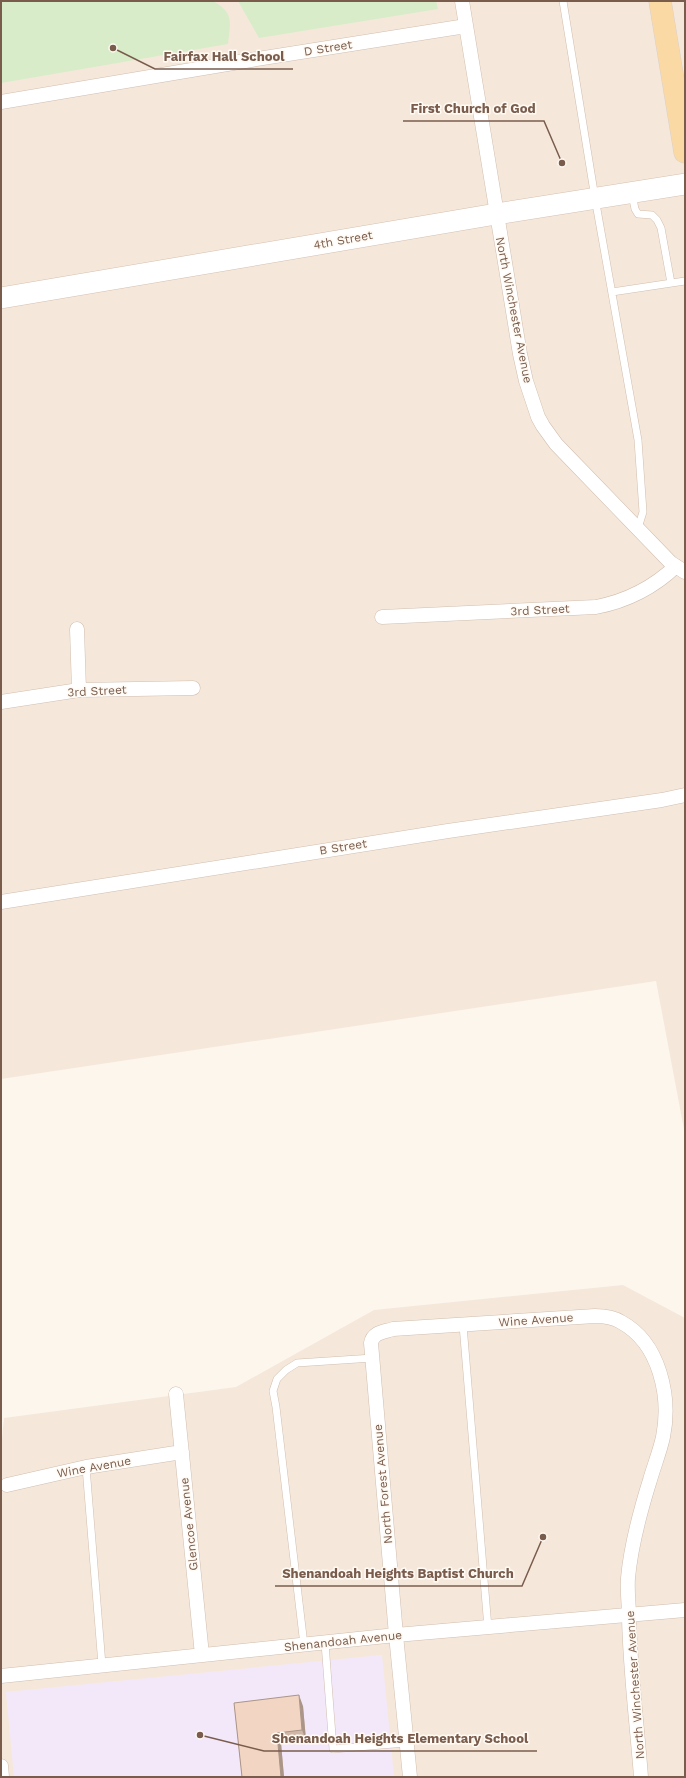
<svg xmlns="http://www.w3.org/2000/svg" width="686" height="1778" font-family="'Work Sans',sans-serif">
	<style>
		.residential { fill: #f5e8da }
		.education { fill: #f3e8fa }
		.green { fill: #d8ecc9 }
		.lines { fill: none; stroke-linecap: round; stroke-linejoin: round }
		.lane-casing { stroke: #d1beb0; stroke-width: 8 }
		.street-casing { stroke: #d1beb0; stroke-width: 15 }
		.secondary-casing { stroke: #d6c0b0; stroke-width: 22 }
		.primary-casing { stroke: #dad1cd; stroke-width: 23 }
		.lane { stroke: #fff; stroke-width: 7 }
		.street { stroke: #fff; stroke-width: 14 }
		.secondary { stroke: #fff; stroke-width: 21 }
		.primary { stroke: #fbd9a5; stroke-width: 22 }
		.wall { fill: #d1b7a8 }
		.shaded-wall { fill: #aa9588 }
		.building { fill: #f3d5c3; stroke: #aa9588 }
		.labels { text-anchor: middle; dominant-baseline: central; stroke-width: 3; stroke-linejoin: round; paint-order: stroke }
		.street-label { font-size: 12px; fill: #7a5c4d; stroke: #fffaf3 }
		.leader { fill: none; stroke: #7a5c4d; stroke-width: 1.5 }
		.callout-dot { fill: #7a5c4d; stroke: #fffaf3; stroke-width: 1.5 }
		.callout-label { font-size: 13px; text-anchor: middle; font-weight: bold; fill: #7a5c4d; stroke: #fffaf3; stroke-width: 3; stroke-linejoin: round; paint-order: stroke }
	</style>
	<rect width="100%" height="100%" fill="#fdf6ec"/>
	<!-- residential -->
	<path class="residential" d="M1,1H685V1135L656,981L1,1079Z
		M623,1285L685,1318V1777H1V1447L4,1418L236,1387L374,1310Z"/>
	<!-- education -->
	<path class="education" d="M382,1655L394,1777H14L6,1692Z"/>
	<!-- green -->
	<path class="green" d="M1,1H213C235,13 230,23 228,44L1,83Z
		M238,1H436L438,9L259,38Z"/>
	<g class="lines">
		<!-- lane casing -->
		<g class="lane-casing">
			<path id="lane" d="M563,1L595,198L638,440L643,512L638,528
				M632,194L635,209L638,214L652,215L657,220L661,228L671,283
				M612,292L685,281
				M463,1325L488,1628
				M86,1467L102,1665
				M325,1643L333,1749L406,1743
				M304,1645L276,1407L273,1391L277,1379L286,1370L297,1363L373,1358"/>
		</g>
		<!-- street casing -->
		<g class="street-casing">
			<path id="street" d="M462,1L520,354L526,381L538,417L543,426L556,444L671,563L685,572
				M1,102L251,60L466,26
				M382,617L596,607C627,601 653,588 676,566
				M77,629L79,690
				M1,702L79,690L193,688
				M1,902L448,831L662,800L685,795
				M176,1394L202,1655
				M7,1485L86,1467L182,1452
				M1,1676L396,1635L685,1610
				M1,1766L2,1777
				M410,1777L396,1635L371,1343C373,1332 384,1332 393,1329L595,1316C604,1316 613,1317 621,1322C660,1343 671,1397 663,1437C660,1451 654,1466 650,1480C640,1512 631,1544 628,1578C627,1591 629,1604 629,1617C630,1670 637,1724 641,1777"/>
		</g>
		<!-- secondary casing -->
		<g class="secondary-casing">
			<path id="secondary" d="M1,298L496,214L685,184"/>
		</g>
		<!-- primary casing -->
		<g class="primary-casing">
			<path id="primary" d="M660,1L685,152"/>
		</g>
		<!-- lane -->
		<use href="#lane" class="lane"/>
		<!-- street -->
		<use href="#street" class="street"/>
		<!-- secondary -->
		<use href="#secondary" class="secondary"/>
		<!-- primary -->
		<use href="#primary" class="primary"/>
	</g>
	<!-- wall -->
	<path class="wall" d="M234,1703L303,1706L306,1740L281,1743L284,1777H242Z"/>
	<!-- shaded-wall -->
	<path class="shaded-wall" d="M299,1695L303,1706L306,1740L302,1730Z
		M277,1733L281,1743L284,1777H281Z"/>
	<!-- building -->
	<path class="building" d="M299,1695L302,1730L277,1733L281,1777H242L234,1703Z"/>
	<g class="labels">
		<!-- street labels -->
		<g class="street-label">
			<text transform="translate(328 48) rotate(-9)">D Street</text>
			<text transform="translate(343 240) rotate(-10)">4th Street</text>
			<text transform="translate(514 310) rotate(79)">North Winchester Avenue</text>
			<text transform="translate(540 610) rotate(-3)">3rd Street</text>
			<text transform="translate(97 691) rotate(-3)">3rd Street</text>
			<text transform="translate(343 847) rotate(-9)">B Street</text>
			<text transform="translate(536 1320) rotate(-4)">Wine Avenue</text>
			<text transform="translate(94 1467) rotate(-10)">Wine Avenue</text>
			<text transform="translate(383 1484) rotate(-95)">North Forest Avenue</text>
			<text transform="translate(189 1524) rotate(-96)">Glencoe Avenue</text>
			<text transform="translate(343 1641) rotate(-6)">Shenandoah Avenue</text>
			<text transform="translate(635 1685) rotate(-94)">North Winchester Avenue</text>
		</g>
	</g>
	<!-- callouts -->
	<path class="leader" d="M113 48L155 69H293M562 163L544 121H403M543 1537L522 1586H275M200 1735L264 1751H537"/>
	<g class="callout-dot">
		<circle cx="113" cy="48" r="4"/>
		<circle cx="562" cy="163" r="4"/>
		<circle cx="543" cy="1537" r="4"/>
		<circle cx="200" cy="1735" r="4"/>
	</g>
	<g class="callout-label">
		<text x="224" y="61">Fairfax Hall School</text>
		<text x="473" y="113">First Church of God</text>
		<text x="398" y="1578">Shenandoah Heights Baptist Church</text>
		<text x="400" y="1743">Shenandoah Heights Elementary School</text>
	</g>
	<!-- border -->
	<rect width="686" height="1778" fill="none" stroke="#7a5c4d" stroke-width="4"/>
</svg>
